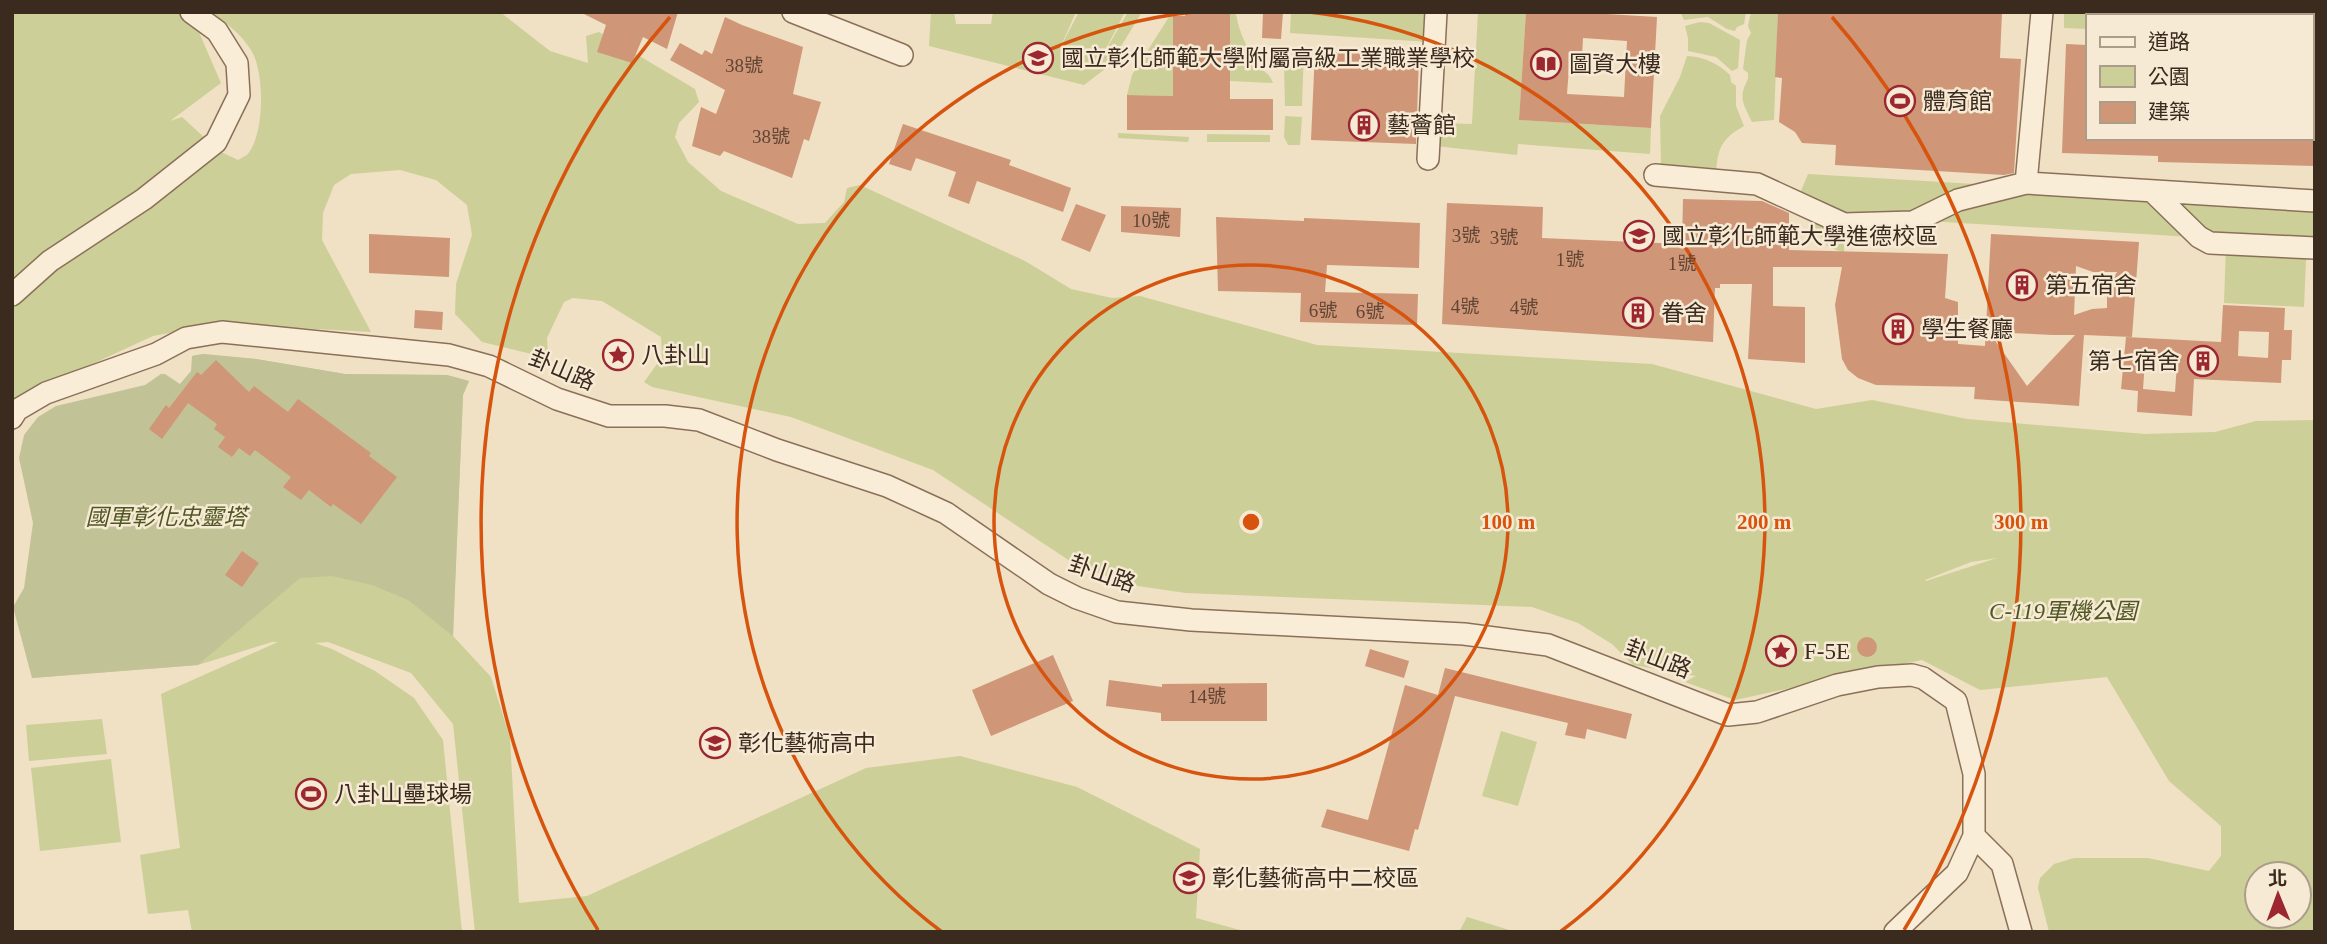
<svg xmlns="http://www.w3.org/2000/svg" width="2327" height="944" font-family="'Times New Roman','Noto Sans TC',serif">
	<style>
		.green { fill: #cccf97; fill-rule: evenodd }
		.cemetery { fill: #c1c396 }
		.building { fill: #cf9678; fill-rule: evenodd }
		.lines { fill: none; stroke-linecap: round; stroke-linejoin: round }
		.minor-casing { stroke: #8b7059; stroke-width: 24 }
		.minor { stroke: #faedd8; stroke-width: 21 }
		.ring { fill: none; stroke: #d7540e; stroke-width: 3.5 }
		.labels { text-anchor: middle; dominant-baseline: central; stroke-width: 5; stroke-linejoin: round; paint-order: stroke }
		.number-label { font-size: 19px; fill: #604534 }
		.poi-label { font-size: 23px; fill: #3b2a1e; stroke: #f7ead4; text-anchor: start }
		.street-label { font-size: 23px; fill: #3b2a1e; stroke: #f7ead4 }
		.park-label { font-size: 23px; font-style: italic; fill: #4f5824; stroke: #f7ead4 }
		.centre { fill: #d7540e; stroke: #f7ead4; stroke-width: 3.5 }
		.ring-label { font-size: 21px; text-anchor: middle; font-weight: bold; fill: #d7540e; stroke: #f7ead4; stroke-width: 5; stroke-linejoin: round; paint-order: stroke }
	</style>
	<rect width="100%" height="100%" fill="#f0e0c4"/>
	<!-- green -->
	<path class="green" d="M12,12H182L195,23L221,83L170,121L182,117L219,151L238,160C238,160 247,155 247,155C265,135 265,72 251,50C241,34 226,23 212,12H500L550,51L588,63L586,36L599,32L695,89L699,102L679,123L675,137L688,162L721,191L798,224L825,223L844,202L847,188L860,185L1025,261L1071,289L1112,298L1140,296L1317,345L1652,364L1816,409L1872,400L1967,419L2145,434L2215,432L2256,421L2315,420V932H2049L2038,888L2040,878L2054,864L2074,858H2148L2209,871L2221,856V826L2169,781L2107,677L1980,690L1922,660L1735,700L1685,682L1696,676L1633,665L1612,644L1578,623L1532,607L1186,593L1131,585L1076,565L933,470L791,417L652,387L644,382L662,357L661,337L602,301L573,298L564,302L547,338L548,358L482,342L455,314L456,284L472,235L467,205L436,180L400,170L351,174L334,185L323,213L322,240L371,332L220,324L153,336L12,401ZM1997,558L1926,581L1925,580L1971,562ZM2257,874H2299V916H2257Z
		M931,12H954L956,24H991L993,12H1076L1060,48L1079,12H1125L1100,60L1128,12H1142L1109,66L1084,85L929,46Z
		M1291,12H1431L1429,42L1290,33Z
		M1478,12H1526L1519,120L1651,128L1650,154L1518,144L1517,155L1436,146L1438,123L1472,124Z
		M1680,12H1746L1744,24L1737,27L1735,31L1727,29L1708,17L1684,20Z
		M1751,12H1778L1774,120L1752,122C1743,103 1738,98 1748,79V73L1743,69L1747,40L1751,33L1748,26Z
		M2064,12H2315V34H2311V16H2087V29L2064,28Z
		M1230,13L1236,14C1239,34 1250,55 1263,70C1268,75 1270,75 1273,83L1230,81Z
		M1173,16V96L1127,95L1132,75L1169,17Z
		M1700,22L1709,23L1740,40L1738,68L1732,71L1716,57L1688,51V38L1685,26Z
		M1304,48L1302,106H1285L1284,66Z
		M1687,56C1705,57 1717,63 1730,75L1731,82L1736,86V106L1744,126C1721,139 1718,148 1716,173L1661,165L1660,116L1680,77Z
		M1285,116L1302,117L1300,145H1288L1284,137Z
		M1118,133L1189,137L1188,142L1118,138Z
		M1207,134L1270,135V142H1207Z
		M1808,174L2008,186L1911,219H1844L1798,198Z
		M2022,189L2156,199L2192,237L1928,221Z
		M2166,199L2315,205V242L2209,238Z
		M1801,205L1844,224V253L1827,246Z
		M2226,246L2304,255L2306,260L2304,307L2224,303Z
		M203,354L256,359L345,374L447,375L469,381L463,395L453,636L491,677L510,738L519,903L587,896L866,768L960,756L1077,787L1200,849L1196,918L1247,932H475L453,724L411,673L328,642L315,643L332,649L375,671L414,698L443,740L462,932H192L188,910L148,914L140,855L180,848L161,694L278,642H272L198,665L32,678L212,485L192,356Z
		M102,719L107,754L29,761L26,725Z
		M1501,731L1537,742L1518,806L1482,796Z
		M111,759L121,842L40,851L31,768Z
		M1467,917L1516,932H1459Z"/>
	<!-- cemetery -->
	<path class="cemetery" d="M203,354L256,359L345,374L447,375L469,381L463,395L453,636L408,600L372,585L332,576L300,578L198,665L32,678L13,607L24,588L33,523L19,458L24,435L38,417L56,406L145,385L161,374H165L180,384L191,371L192,356Z"/>
	<!-- building -->
	<path class="building" d="M580,12H678L667,49L643,37L632,63L597,52L606,25Z
		M1185,12L1230,13V99H1273V130H1127V95L1173,96V16H1185Z
		M1263,12H1283L1281,39L1262,38Z
		M1526,12H1573L1657,17L1651,128L1519,120ZM1583,38L1627,41L1624,97L1567,94L1570,55L1582,56Z
		M1778,12H2002L2000,58L2021,59L2014,173L2004,175L1835,165L1836,145L1802,143L1795,132L1779,122L1782,78L1775,77Z
		M725,17L742,25L803,47L793,94L821,102L809,141L804,139L792,178L724,151L720,156L692,146L701,107L716,114L725,90L670,60L680,43L702,55L705,50L712,54Z
		M2066,44L2087,45V138H2315V166L2158,162V156L2062,153Z
		M1315,51L1419,56L1416,144L1311,140Z
		M903,124L1011,160L1009,165L1071,188L1063,212L977,181L969,204L948,196L956,172L916,158L911,171L889,164Z
		M1683,199L1762,201L1789,213V250L1948,254L1945,298L1958,302V344L1985,346L1991,234L2139,242L2132,337L2084,335L2079,406L1974,399L1975,387L1876,385L1858,378L1848,370L1842,359L1835,305L1842,267H1773V306L1805,307V363L1748,359L1752,284H1720V288H1715L1713,342L1442,324L1447,203L1543,207L1542,238L1682,244ZM2076,266L2093,272H2117L2107,291V308L2092,309L2074,315ZM1989,332L2053,335H2075L2027,386Z
		M1076,204L1106,215L1090,252L1061,240Z
		M1121,206L1181,208L1180,237L1121,232Z
		M1216,217L1304,221V218L1420,223L1419,268L1327,265L1325,292L1418,294L1417,325L1300,322L1301,293L1218,291Z
		M369,234L450,238L449,277L369,273Z
		M2223,305L2285,308L2284,330H2292L2291,360H2282L2281,383L2194,379L2192,416L2137,412L2138,391L2121,389L2126,337L2221,342ZM2239,331L2269,332L2268,358L2238,356ZM2145,361L2177,364L2175,392L2143,389Z
		M415,310L443,312L442,330L414,328Z
		M216,360L249,392L254,386L288,412L298,399L371,453L369,456L397,477L361,524L333,504L331,507L309,490L301,500L283,487L291,477L255,450L250,456L239,448L232,457L218,447L225,437L214,429L217,424L188,403L162,439L149,429L166,405L169,408L197,372L201,375Z
		M242,551L259,563L242,587L225,575Z
		M1857 647a10 10 0 1 1 20 0a10 10 0 1 1-20 0Z
		M1370,649L1409,661L1404,678L1365,666Z
		M1053,655L1073,701L991,736L972,690Z
		M1445,668L1632,714L1626,739L1587,729L1585,739L1565,735L1568,723L1455,696L1418,830L1415,829L1409,851L1321,827L1327,809L1368,820L1405,685L1438,695Z
		M1109,680L1162,687V684L1267,683V721H1161V713L1106,706Z"/>
	<g class="lines">
		<!-- minor casing -->
		<g class="minor-casing">
			<path id="minor" d="M793,12L902,55
				M1428,159L1436,12
				M1655,175L1757,184L1844,224L1913,222L1958,200L2026,183L2315,201
				M2026,183L2042,12
				M2153,192L2199,237L2210,243L2315,248
				M12,295L50,261L144,199L216,142L239,95L237,63L217,31L191,12
				M12,418L17,410L46,393L156,354L186,338L222,332L449,355L489,366L557,399L609,416H665L699,420L777,450L887,486L946,513L1049,584L1077,598L1117,612L1191,620L1464,634L1548,645L1728,715L1757,712L1837,685L1878,677L1912,675L1923,678L1956,701L1974,774V836L1957,873L1895,932
				M1974,836L2002,864L2021,932"/>
		</g>
		<!-- minor -->
		<use href="#minor" class="minor"/>
	</g>
	<!-- distance rings -->
	<g class="ring">
		<circle cx="1251" cy="522" r="257"/>
		<path d="M942 932A513 513 0 0 1 1193 12M1309 12A513 513 0 0 1 1560 932"/>
		<path d="M598 930A770 770 0 0 1 670 17M1832 17A770 770 0 0 1 1904 930"/>
	</g>
	<!-- icons -->
	<defs>
		<g id="school-ring" transform="scale(1.575)"><circle r="9.5" fill="#f7ead4" stroke="#9d2730" stroke-width="1.5"/><path d="M0-5L7-2L0 1L-7-2ZM-4 1L0 2.5L4 1V4Q0 6-4 4Z" fill="#9d2730"/></g>
		<g id="library-ring" transform="scale(1.575)"><circle r="9.5" fill="#f7ead4" stroke="#9d2730" stroke-width="1.5"/><path d="M-6-4Q-3-5.5-.7-3.5V5Q-3 3-6 4ZM6-4Q3-5.5 .7-3.5V5Q3 3 6 4Z" fill="#9d2730"/></g>
		<g id="stadium-ring" transform="scale(1.575)"><circle r="9.5" fill="#f7ead4" stroke="#9d2730" stroke-width="1.5"/><path d="M0-5a6.5 5 0 1 0 0 10a6.5 5 0 1 0 0-10ZM-3.5-1.8h7v3.6h-7Z" fill="#9d2730"/></g>
		<g id="building-ring" transform="scale(1.575)"><circle r="9.5" fill="#f7ead4" stroke="#9d2730" stroke-width="1.5"/><path d="M-4-6H4V6H1V3H-1V6H-4ZM-2.5-4.3h1.7v1.8h-1.7ZM.8-4.3h1.7v1.8H.8ZM-2.5-1h1.7V.8h-1.7ZM.8-1h1.7V.8H.8Z" fill="#9d2730"/></g>
		<g id="university-ring" transform="scale(1.575)"><circle r="9.5" fill="#f7ead4" stroke="#9d2730" stroke-width="1.5"/><path d="M0-5L7-2L0 1L-7-2ZM-4 1L0 2.5L4 1V4Q0 6-4 4Z" fill="#9d2730"/></g>
		<g id="sight-ring" transform="scale(1.575)"><circle r="9.5" fill="#f7ead4" stroke="#9d2730" stroke-width="1.5"/><path d="M0-6L1.8-2.2L6-1.7L2.9 1.2L3.7 5.4L0 3.3L-3.7 5.4L-2.9 1.2L-6-1.7L-1.8-2.2Z" fill="#9d2730"/></g>
	</defs>
	<g fill-rule="evenodd">
		<use href="#school-ring" x="1038" y="58"/>
		<use href="#library-ring" x="1546" y="64"/>
		<use href="#stadium-ring" x="1900" y="101"/>
		<use href="#building-ring" x="1364" y="125"/>
		<use href="#university-ring" x="1639" y="236"/>
		<use href="#building-ring" x="2022" y="285"/>
		<use href="#building-ring" x="1638" y="313"/>
		<use href="#building-ring" x="1898" y="329"/>
		<use href="#sight-ring" x="618" y="355"/>
		<use href="#building-ring" x="2203" y="361"/>
		<use href="#sight-ring" x="1781" y="651"/>
		<use href="#school-ring" x="715" y="743"/>
		<use href="#stadium-ring" x="311" y="794"/>
		<use href="#school-ring" x="1189" y="878"/>
	</g>
	<g class="labels">
		<!-- number labels -->
		<g class="number-label">
			<text x="744" y="65">38號</text>
			<text x="771" y="136">38號</text>
			<text x="1151" y="220">10號</text>
			<text x="1466" y="235">3號</text>
			<text x="1504" y="237">3號</text>
			<text x="1570" y="259">1號</text>
			<text x="1682" y="263">1號</text>
			<text x="1465" y="306">4號</text>
			<text x="1524" y="307">4號</text>
			<text x="1323" y="310">6號</text>
			<text x="1370" y="311">6號</text>
			<text x="1207" y="696">14號</text>
		</g>
		<!-- poi labels -->
		<g class="poi-label">
			<text x="1061" y="58">國立彰化師範大學附屬高級工業職業學校</text>
			<text x="1569" y="64">圖資大樓</text>
			<text x="1923" y="101">體育館</text>
			<text x="1387" y="125">藝薈館</text>
			<text x="1662" y="236">國立彰化師範大學進德校區</text>
			<text x="2045" y="285">第五宿舍</text>
			<text x="1661" y="313">眷舍</text>
			<text x="1921" y="329">學生餐廳</text>
			<text x="641" y="355">八卦山</text>
			<text x="2180" y="361" text-anchor="end">第七宿舍</text>
			<text x="1804" y="651">F-5E</text>
			<text x="738" y="743">彰化藝術高中</text>
			<text x="334" y="794">八卦山壘球場</text>
			<text x="1212" y="878">彰化藝術高中二校區</text>
		</g>
		<!-- street labels -->
		<g class="street-label">
			<text transform="translate(562 370) rotate(23)">卦山路</text>
			<text transform="translate(1102 574) rotate(19)">卦山路</text>
			<text transform="translate(1658 659) rotate(21)">卦山路</text>
		</g>
		<!-- park labels -->
		<g class="park-label">
			<text x="166" y="517">國軍彰化忠靈塔</text>
			<text x="2063" y="611">C-119軍機公園</text>
		</g>
	</g>
	<circle cx="1251" cy="522" r="10" class="centre"/>
	<g class="ring-label">
		<text x="1508" y="529">100 m</text>
		<text x="1764" y="529">200 m</text>
		<text x="2021" y="529">300 m</text>
	</g>
	<!-- border -->
	<rect width="2327" height="944" fill="none" stroke="#3b2a1e" stroke-width="28"/>
	<!-- legend -->
	<rect x="2086" y="14" width="228" height="126" fill="#f7ead4" stroke="#ac9d8b" stroke-width="2"/>
	<rect x="2100" y="37" width="35" height="10" fill="#faedd8" stroke="#ac9d8b" stroke-width="2"/>
	<text x="2148" y="49" font-size="21" fill="#3b2a1e">道路</text>
	<rect x="2100" y="66" width="35" height="21" fill="#cccf97" stroke="#ac9d8b" stroke-width="2"/>
	<text x="2148" y="84" font-size="21" fill="#3b2a1e">公園</text>
	<rect x="2100" y="102" width="35" height="21" fill="#cf9678" stroke="#ac9d8b" stroke-width="2"/>
	<text x="2148" y="119" font-size="21" fill="#3b2a1e">建築</text>
	<!-- north arrow -->
	<g transform="translate(2278 895) rotate(359)"><circle r="33" fill="#f7ead4" stroke="#ac9d8b" stroke-width="2"/>
	<path d="M0-5L12 26L0 18L-12 26Z" fill="#9d2730"/>
	<text y="-10" font-size="19" font-weight="bold" text-anchor="middle" fill="#3b2a1e">北</text>
	</g>
</svg>
